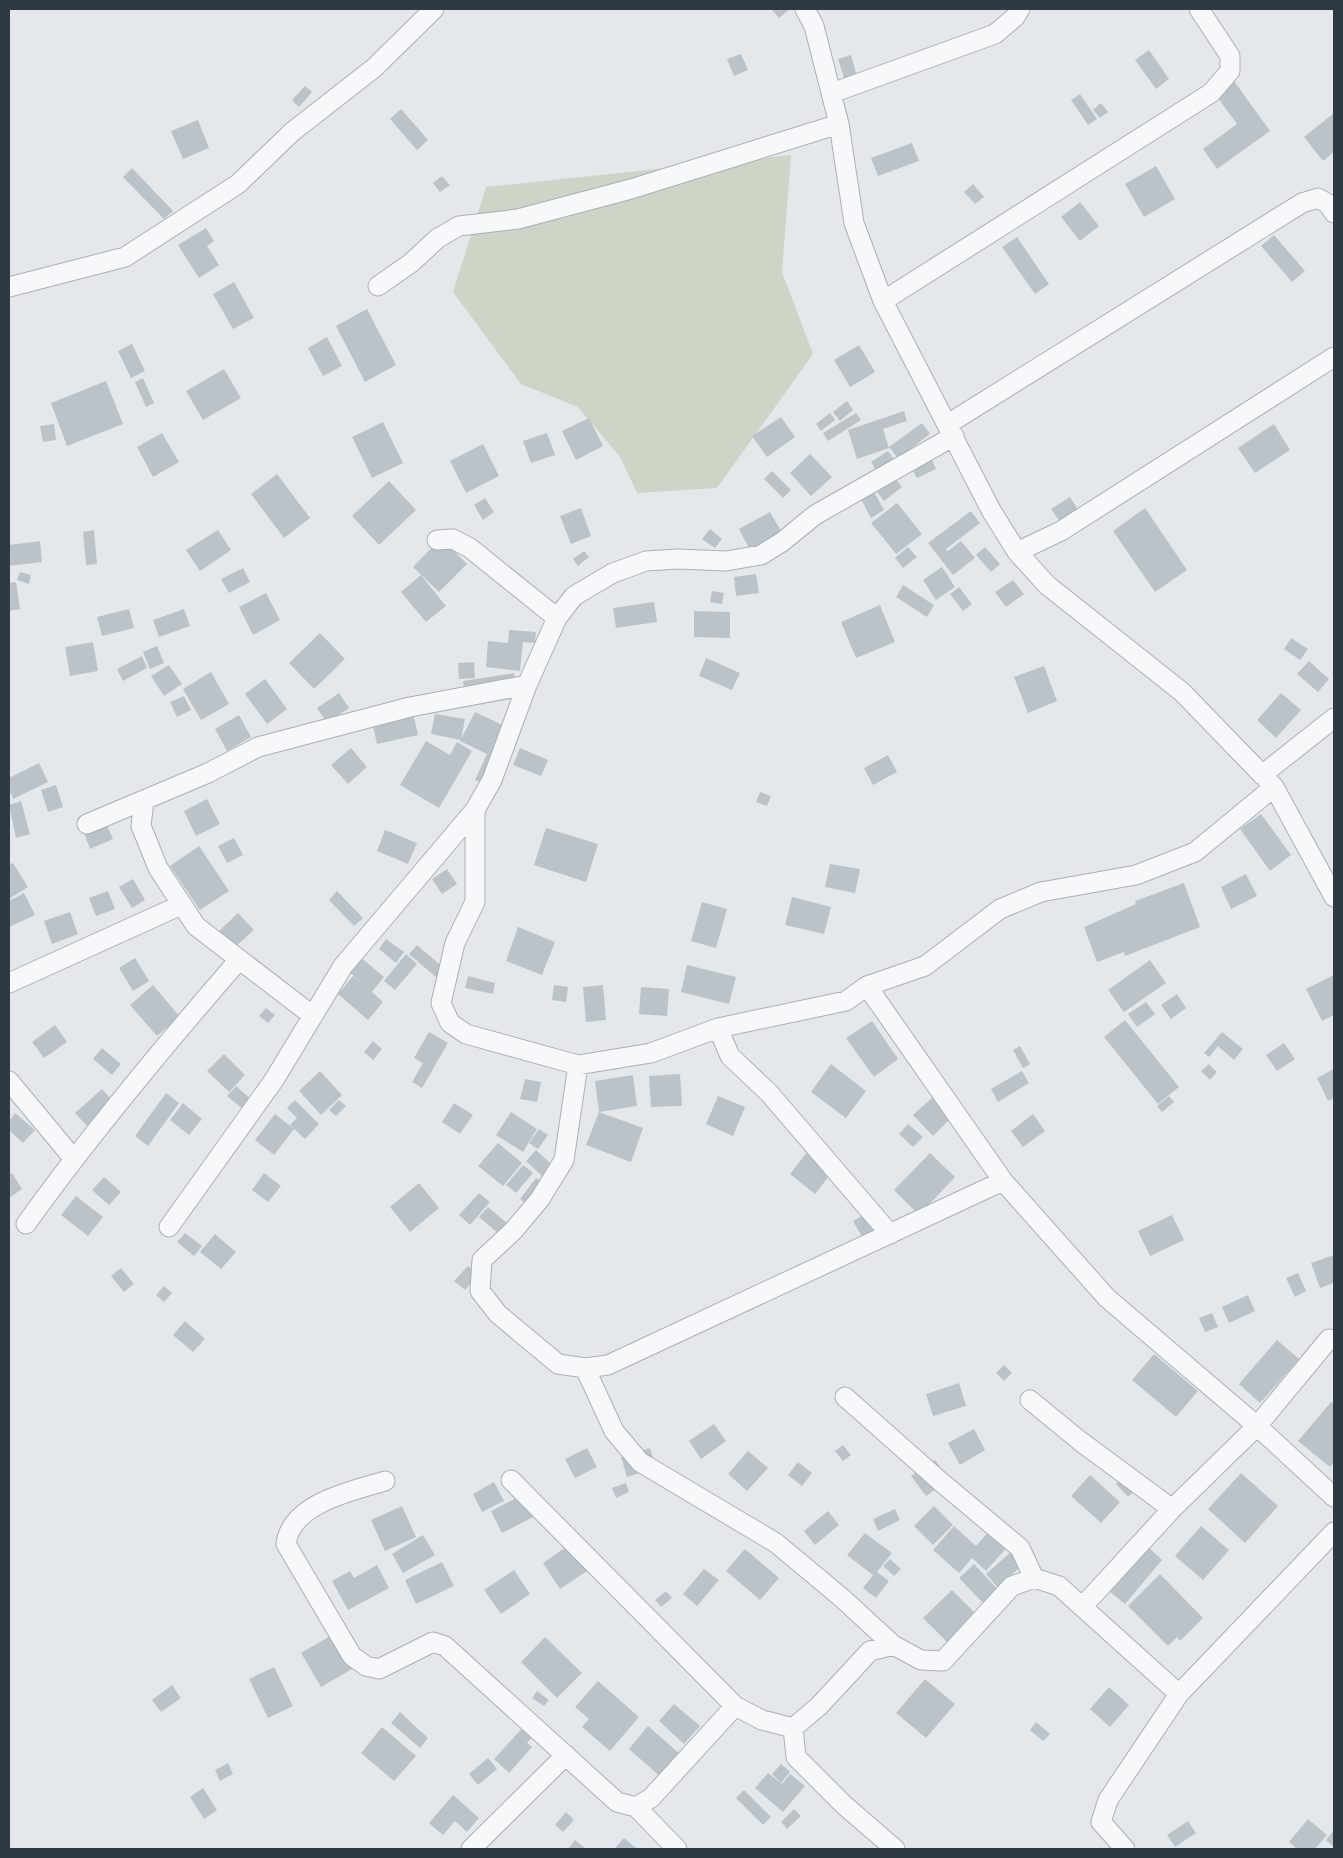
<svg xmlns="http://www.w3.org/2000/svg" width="1343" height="1858" font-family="'Sofia Sans Condensed',sans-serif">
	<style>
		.green { fill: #cdd5c6 }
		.building { fill: #bcc3c8 }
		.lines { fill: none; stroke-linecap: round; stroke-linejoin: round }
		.minor-casing { stroke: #a9b0b5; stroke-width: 21 }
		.minor { stroke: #f7f8fa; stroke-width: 19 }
	</style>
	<rect width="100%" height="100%" fill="#e4e8eb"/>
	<!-- green -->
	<path class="green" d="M791,155L782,272L813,354L717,488L637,493L620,457L578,407L521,384L453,292L486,187Z"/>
	<!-- building -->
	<path class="building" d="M771,9H790L779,18Z
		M1149,50L1169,79L1156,89L1135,60Z
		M741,54L748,70L734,76L727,59Z
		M851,55L859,84L847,88L838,59Z
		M1234,81L1270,131L1217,169L1203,149L1237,124L1215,94Z
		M305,86L312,92L299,107L292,100Z
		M1080,94L1097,119L1088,125L1071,100Z
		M1101,103L1108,112L1100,118L1093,110Z
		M401,109L428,140L417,150L390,119Z
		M1334,113V152L1323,161L1304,137Z
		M198,120L209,148L183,159L171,131Z
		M912,143L919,161L878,176L871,158Z
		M1156,166L1175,199L1144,217L1125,184Z
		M132,168L173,211L164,219L123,177Z
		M442,176L450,185L440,192L433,183Z
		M973,184L984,197L975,204L964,192Z
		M1080,202L1099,226L1080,241L1061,217Z
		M206,228L214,241L207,246L219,265L199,278L178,245Z
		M1274,235L1305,271L1292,282L1261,246Z
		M1017,237L1049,284L1035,294L1002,247Z
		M234,282L254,318L233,329L213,294Z
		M367,309L396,365L365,382L336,326Z
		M327,337L342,366L323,376L308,348Z
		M132,344L145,371L131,378L118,351Z
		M859,345L875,372L850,387L834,360Z
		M224,369L241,398L203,420L186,391Z
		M143,378L154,403L146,407L135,382Z
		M106,381L123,424L67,446L51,403Z
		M847,401L853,410L840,421L833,412Z
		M904,411L907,421L883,429L889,448L857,459L848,430Z
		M830,413L835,420L821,431L816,424Z
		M856,413L861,420L828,441L823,433Z
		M781,417L795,437L767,457L752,436Z
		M589,418L603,446L576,460L562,431Z
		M383,422L403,463L372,478L352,437Z
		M922,423L930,434L898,458L889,447Z
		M54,424L56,440L43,442L40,426Z
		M1274,424L1290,450L1255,473L1238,448Z
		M162,433L179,462L153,477L137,447Z
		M547,433L555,455L531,463L523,441Z
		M483,444L499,476L466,493L450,461Z
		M888,451L895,461L877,472L871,462Z
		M810,454L832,477L811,496L790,473Z
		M932,460L936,469L917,478L912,469Z
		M772,471L791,490L783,498L764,479Z
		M277,474L310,518L284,538L251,494Z
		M895,478L902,487L884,501L877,492Z
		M389,481L416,510L379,545L352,516Z
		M874,492L884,510L871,518L861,499Z
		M1070,497L1079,511L1061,523L1051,509Z
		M485,498L494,512L483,520L474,505Z
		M897,503L922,534L896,554L871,523Z
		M581,508L591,536L571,544L560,516Z
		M1145,508L1187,570L1155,592L1113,531Z
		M971,511L980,523L946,549L948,551L961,541L975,558L953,575L928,543Z
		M770,512L785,538L753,556L739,529Z
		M710,529L722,539L715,548L702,539Z
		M94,530L97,564L86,565L83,532Z
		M218,530L231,550L200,571L186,550Z
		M441,538L467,564L439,592L413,567Z
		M40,541L42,562L9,566V545Z
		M908,547L917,557L903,568L895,558Z
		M985,547L1000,564L991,572L976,555Z
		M584,551L589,557L578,566L573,559Z
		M942,567L955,587L936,600L923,580Z
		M243,568L250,582L229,593L221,579Z
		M20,572L31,575L29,584L17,580Z
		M756,574L759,593L736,596L734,577Z
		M421,575L446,606L426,622L401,592Z
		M1013,580L1024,594L1006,607L995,592Z
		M16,582L20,609L9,611V583Z
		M903,585L934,605L927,617L896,597Z
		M959,587L972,604L963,611L950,594Z
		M712,591L724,593L722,604L710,602Z
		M266,593L280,620L253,635L239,607Z
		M654,602L657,622L616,628L613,608Z
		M880,605L895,642L856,658L841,622Z
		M129,609L134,628L102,636L97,617Z
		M184,609L190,626L159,637L153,620Z
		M694,611L730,612V638L694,637Z
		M509,630L536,632L535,643L523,642L520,671L486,667L488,641L508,643Z
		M320,633L345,659L314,689L289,663Z
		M1291,638L1308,649L1300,660L1284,649Z
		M93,642L98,671L70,676L65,647Z
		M157,646L164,663L150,669L143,652Z
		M142,656L147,668L123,681L117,669Z
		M706,658L740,673L732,690L699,676Z
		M1309,661L1329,679L1318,692L1297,674Z
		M474,662L475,678L459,679L458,663Z
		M169,665L182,684L164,696L151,676Z
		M1044,666L1057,701L1028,713L1014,677Z
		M211,672L229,704L201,720L183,689Z
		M514,673L516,686L465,694L463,681Z
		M265,679L287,709L267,724L245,694Z
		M339,693L349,708L327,723L317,708Z
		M1281,693L1301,710L1276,738L1257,720Z
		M184,696L191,710L177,717L170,702Z
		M475,712L507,727L487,785L475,780L487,754L460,741Z
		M435,714L465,719L461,740L431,734Z
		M239,715L251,737L227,751L215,729Z
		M414,717L418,735L377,744L373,726Z
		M426,741L450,755L457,742L472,751L439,808L400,785Z
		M351,748L367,767L348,784L331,765Z
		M520,748L548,760L541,776L513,765Z
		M888,755L897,772L873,785L864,768Z
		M39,763L48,782L13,799L9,789V778Z
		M56,785L63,807L48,812L41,790Z
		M760,792L771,796L767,806L756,802Z
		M207,799L220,824L196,836L184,811Z
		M21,801L30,834L16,838L9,805Z
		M1261,814L1291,855L1270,871L1240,829Z
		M106,823L113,839L90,849L84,833Z
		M546,828L598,844L586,882L534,865Z
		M385,830L417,843L408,864L377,851Z
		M234,838L243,855L227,863L218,846Z
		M199,846L229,891L200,910L170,866Z
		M13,863L28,887L9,899V865Z
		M830,864L860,869L855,893L825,887Z
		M447,869L457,884L442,894L432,879Z
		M1246,874L1257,896L1231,909L1221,887Z
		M133,879L145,900L132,908L119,887Z
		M1184,883L1200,927L1125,956L1124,952L1097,962L1084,927L1136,904L1135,901Z
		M108,891L115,909L96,916L89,898Z
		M337,891L363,918L354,926L329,900Z
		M24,893L35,915L9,927V901Z
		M792,897L831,907L824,934L785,925Z
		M702,902L727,909L716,948L691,941Z
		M70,912L78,934L52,944L44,921Z
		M238,913L254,930L234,948L219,931Z
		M518,927L555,942L542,975L506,961Z
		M386,939L404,952L396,963L379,949Z
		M417,945L445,969L437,978L409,954Z
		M406,954L417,964L395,990L384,981Z
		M358,955L384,977L372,992L383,1002L368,1020L338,994L353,976L364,985L346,969Z
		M135,958L149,981L133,991L119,968Z
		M1150,960L1166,983L1124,1012L1108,990Z
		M687,965L736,977L729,1004L681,992Z
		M1334,975V1015L1322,1021L1306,989Z
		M468,976L495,983L493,994L465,988Z
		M153,985L180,1017L157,1036L130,1005Z
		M554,985L568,987L566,1002L552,1000Z
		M603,985L606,1020L586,1022L583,987Z
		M641,987L669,989L667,1016L639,1014Z
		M1177,994L1186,1008L1171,1019L1161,1005Z
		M1146,1002L1155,1014L1137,1027L1128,1014Z
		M266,1008L275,1015L268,1023L259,1016Z
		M1125,1020L1179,1087L1158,1104L1104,1037Z
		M872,1021L898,1059L874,1077L846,1038Z
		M55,1025L67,1042L44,1058L32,1042Z
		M429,1032L448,1043L422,1088L412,1082L423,1063L414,1058Z
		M1222,1032L1243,1049L1234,1060L1218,1046L1209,1057L1204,1053Z
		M373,1041L382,1049L373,1060L364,1052Z
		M1284,1043L1295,1059L1277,1071L1266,1055Z
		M1020,1046L1030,1064L1023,1068L1013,1050Z
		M102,1048L121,1064L112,1075L93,1059Z
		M224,1054L245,1075L229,1092L207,1071Z
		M831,1064L866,1091L846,1118L811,1092Z
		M1209,1064L1217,1072L1210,1080L1201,1071Z
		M1334,1069V1098L1328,1101L1317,1078Z
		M320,1071L342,1095L321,1115L299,1091Z
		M1022,1071L1029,1083L998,1102L991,1089Z
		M680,1074L682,1106L651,1107L649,1076Z
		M633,1075L637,1106L599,1112L595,1081Z
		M525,1079L541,1082L537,1102L520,1099Z
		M236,1086L252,1100L244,1110L227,1096Z
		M102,1089L117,1106L91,1130L75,1113Z
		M166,1093L179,1103L148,1146L135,1136Z
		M935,1095L954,1115L933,1136L913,1115Z
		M718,1096L745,1107L733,1136L706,1124Z
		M1169,1096L1174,1102L1162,1112L1157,1106Z
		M295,1100L319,1124L305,1139L290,1125L297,1118L287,1108Z
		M339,1100L346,1106L336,1116L329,1110Z
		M183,1103L202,1119L189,1135L170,1120Z
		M454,1103L473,1115L460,1134L442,1122Z
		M511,1112L537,1129L523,1152L496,1135Z
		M599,1112L643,1128L631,1162L586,1145Z
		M15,1113L35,1130L23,1143L9,1130V1121Z
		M275,1114L294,1129L274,1155L255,1140Z
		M1033,1114L1045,1131L1023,1147L1011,1131Z
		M908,1124L923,1137L913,1147L899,1134Z
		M539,1129L548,1135L538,1149L529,1143Z
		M498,1143L522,1163L503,1186L478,1166Z
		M536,1150L552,1165L542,1176L526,1161Z
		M808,1151L833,1171L815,1194L790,1174Z
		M930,1153L955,1177L919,1215L894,1190Z
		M523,1165L533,1173L516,1193L506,1185Z
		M12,1173L22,1189L9,1198V1175Z
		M264,1173L281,1186L268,1202L252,1190Z
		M104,1177L121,1192L109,1205L92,1190Z
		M536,1178L547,1186L532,1207L520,1199Z
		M419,1183L439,1208L410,1232L390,1207Z
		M479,1193L490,1202L470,1225L459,1215Z
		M76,1196L103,1217L88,1236L61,1215Z
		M488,1207L508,1224L499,1234L479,1217Z
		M871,1211L888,1240L870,1251L853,1221Z
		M1172,1215L1184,1240L1150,1256L1138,1231Z
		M185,1233L202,1246L194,1256L177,1242Z
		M215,1234L236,1252L221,1269L200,1252Z
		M1334,1255V1283L1320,1288L1311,1263Z
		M468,1266L478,1275L465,1290L454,1281Z
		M121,1268L134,1284L124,1292L111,1276Z
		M1298,1273L1306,1291L1295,1297L1286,1278Z
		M164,1286L172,1293L164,1302L156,1295Z
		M1248,1295L1255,1311L1229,1323L1222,1307Z
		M1212,1313L1218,1327L1205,1332L1199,1318Z
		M185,1321L205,1339L193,1352L173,1335Z
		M1277,1340L1299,1359L1260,1403L1239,1384Z
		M1154,1354L1198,1391L1176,1417L1132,1380Z
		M1004,1365L1012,1373L1004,1381L996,1373Z
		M959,1383L966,1406L933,1416L926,1394Z
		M1331,1402L1334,1404V1462L1330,1467L1298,1441Z
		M714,1424L726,1441L701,1459L689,1441Z
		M974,1429L985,1450L960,1465L948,1443Z
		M843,1445L851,1455L843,1461L835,1451Z
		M587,1448L597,1467L575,1478L565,1459Z
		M650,1448L656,1468L627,1477L621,1457Z
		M748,1451L768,1468L747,1491L728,1474Z
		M935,1460L949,1480L926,1496L911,1476Z
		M798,1462L812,1473L802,1486L788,1475Z
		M1241,1473L1278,1506L1245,1543L1208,1509Z
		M1090,1475L1120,1502L1101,1523L1071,1496Z
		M1124,1476L1136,1489L1128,1497L1116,1484Z
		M494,1482L504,1501L482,1512L473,1494Z
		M626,1483L629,1492L616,1498L612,1488Z
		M528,1492L539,1514L502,1533L491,1511Z
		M402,1506L416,1537L385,1551L371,1520Z
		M934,1506L953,1525L933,1545L914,1526Z
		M895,1509L900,1520L878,1531L873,1519Z
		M828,1511L839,1525L815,1545L804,1531Z
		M998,1521L1016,1537L986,1571L972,1558L959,1573L933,1550L954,1526L976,1546Z
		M1201,1526L1229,1550L1203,1580L1175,1556Z
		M865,1533L892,1553L877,1572L889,1581L876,1598L863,1588L873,1575L847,1555Z
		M423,1535L435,1555L403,1573L392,1554Z
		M1021,1543L1032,1556L1006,1580V1597L986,1574Z
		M570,1544L587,1571L560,1589L543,1563Z
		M1147,1546L1162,1560L1125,1604L1109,1591Z
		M745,1549L779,1578L760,1600L726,1571Z
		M890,1559L901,1569L894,1576L883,1566Z
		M442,1562L454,1586L416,1604L405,1580Z
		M974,1564L998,1590L983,1603L959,1578Z
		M377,1565L389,1588L348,1610L332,1581L350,1571L354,1578Z
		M704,1569L719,1580L697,1606L683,1594Z
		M514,1570L530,1594L501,1614L484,1590Z
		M1160,1574L1203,1618L1180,1641L1177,1637L1168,1646L1128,1606Z
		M952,1590L976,1614L947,1642L923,1618Z
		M666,1591L672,1598L661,1607L655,1600Z
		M332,1635L352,1669L321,1687L301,1653Z
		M545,1637L582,1673L557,1698L521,1662Z
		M274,1667L293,1706L268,1718L249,1679Z
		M925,1679L955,1704L926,1738L896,1713Z
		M598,1681L639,1717L610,1751L582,1727L589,1719L575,1707Z
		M172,1685L181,1698L161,1712L152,1700Z
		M1109,1687L1129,1705L1110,1727L1090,1709Z
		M537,1691L549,1700L544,1706L532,1698Z
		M674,1704L700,1726L684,1744L659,1721Z
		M400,1712L428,1738L420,1748L391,1723Z
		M1036,1722L1050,1734L1043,1741L1030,1730Z
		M525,1725L535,1734L527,1743L532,1747L509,1773L494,1759Z
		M648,1726L681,1755L662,1778L629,1749Z
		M382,1727L416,1756L394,1781L361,1753Z
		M488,1758L497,1769L478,1785L469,1774Z
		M228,1763L233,1774L220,1781L215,1770Z
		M781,1764L790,1772L781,1783L772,1774Z
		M768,1773L782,1784L790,1774L805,1786L783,1812L755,1788Z
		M203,1788L217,1810L204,1819L190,1797Z
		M744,1790L771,1817L763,1825L736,1798Z
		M453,1795L479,1818L467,1832L455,1821L443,1835L429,1823Z
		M794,1809L801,1816L787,1829L781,1822Z
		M566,1812L574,1820L563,1832L555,1825Z
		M1308,1819L1327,1835L1315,1849H1297L1289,1842Z
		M1188,1821L1196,1833L1175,1847L1167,1835Z
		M1334,1830V1847L1326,1840Z
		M624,1838L637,1849H614Z
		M575,1840L586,1849H568Z"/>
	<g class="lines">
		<!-- minor casing -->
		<g class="minor-casing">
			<path id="minor" d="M805,9L814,26L839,124L854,223L883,301L992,512L1017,552L1047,585L1182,692L1274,787L1334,897
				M832,93L995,34L1015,17L1020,9
				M378,286L411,263L438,238L459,226L518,219L631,189L839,124
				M9,287L125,257L238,184L292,132L374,68L434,9
				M883,301L1211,93L1230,71V56L1199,9
				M948,424L1302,203L1318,198L1328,204L1334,213
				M437,540L453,539L470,548L557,618
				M1017,552L1061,531L1334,357
				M1262,775L1334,718
				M144,800L141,826L158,868L196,926L313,1016
				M475,810V902L455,943L441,1003L450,1023L466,1034L578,1065L651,1053L718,1028L846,1001L867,986L925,966L1000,909L1041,892L1136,875L1195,852L1274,787
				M87,824L208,773L258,747L410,707L527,685
				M9,983L181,905
				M867,986L1003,1181L1107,1298L1257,1426L1334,1497
				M718,1028L730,1056L769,1093L890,1234
				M578,1065L564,1160L540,1199L514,1230L482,1260L480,1291L498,1314L558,1364L585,1368L608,1365L1003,1181
				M9,1081L73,1158
				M26,1224C92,1132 164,1046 238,961
				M169,1227L274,1080L343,966L475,810L492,780L527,685L557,618L574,596L613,573L646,561L678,559L726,561L761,555L782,542L815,515L954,436
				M585,1368L614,1431L640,1462L776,1543L842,1598L893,1645
				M845,1397L941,1482L1020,1548L1034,1578
				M1030,1400L1080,1441L1172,1509
				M511,1480L735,1706
				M385,1481C352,1491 291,1503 286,1544L352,1656L366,1666L379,1669L433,1642L445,1646L617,1802L636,1807L651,1798L735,1706L762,1720L793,1728
				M1083,1606L1172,1509L1257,1426L1329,1339
				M793,1728L819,1706L870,1651L893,1645L921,1660L943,1661L1012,1586L1034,1578L1059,1586L1179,1694
				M793,1728L796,1757L844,1805L895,1849
				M636,1807L677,1849
				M471,1849L566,1755
				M1125,1849L1101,1822L1108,1800L1179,1694L1334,1532"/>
		</g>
		<!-- minor -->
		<use href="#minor" class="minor"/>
	</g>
	<!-- border -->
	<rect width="1343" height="1858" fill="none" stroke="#2d3943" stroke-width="20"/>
</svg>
